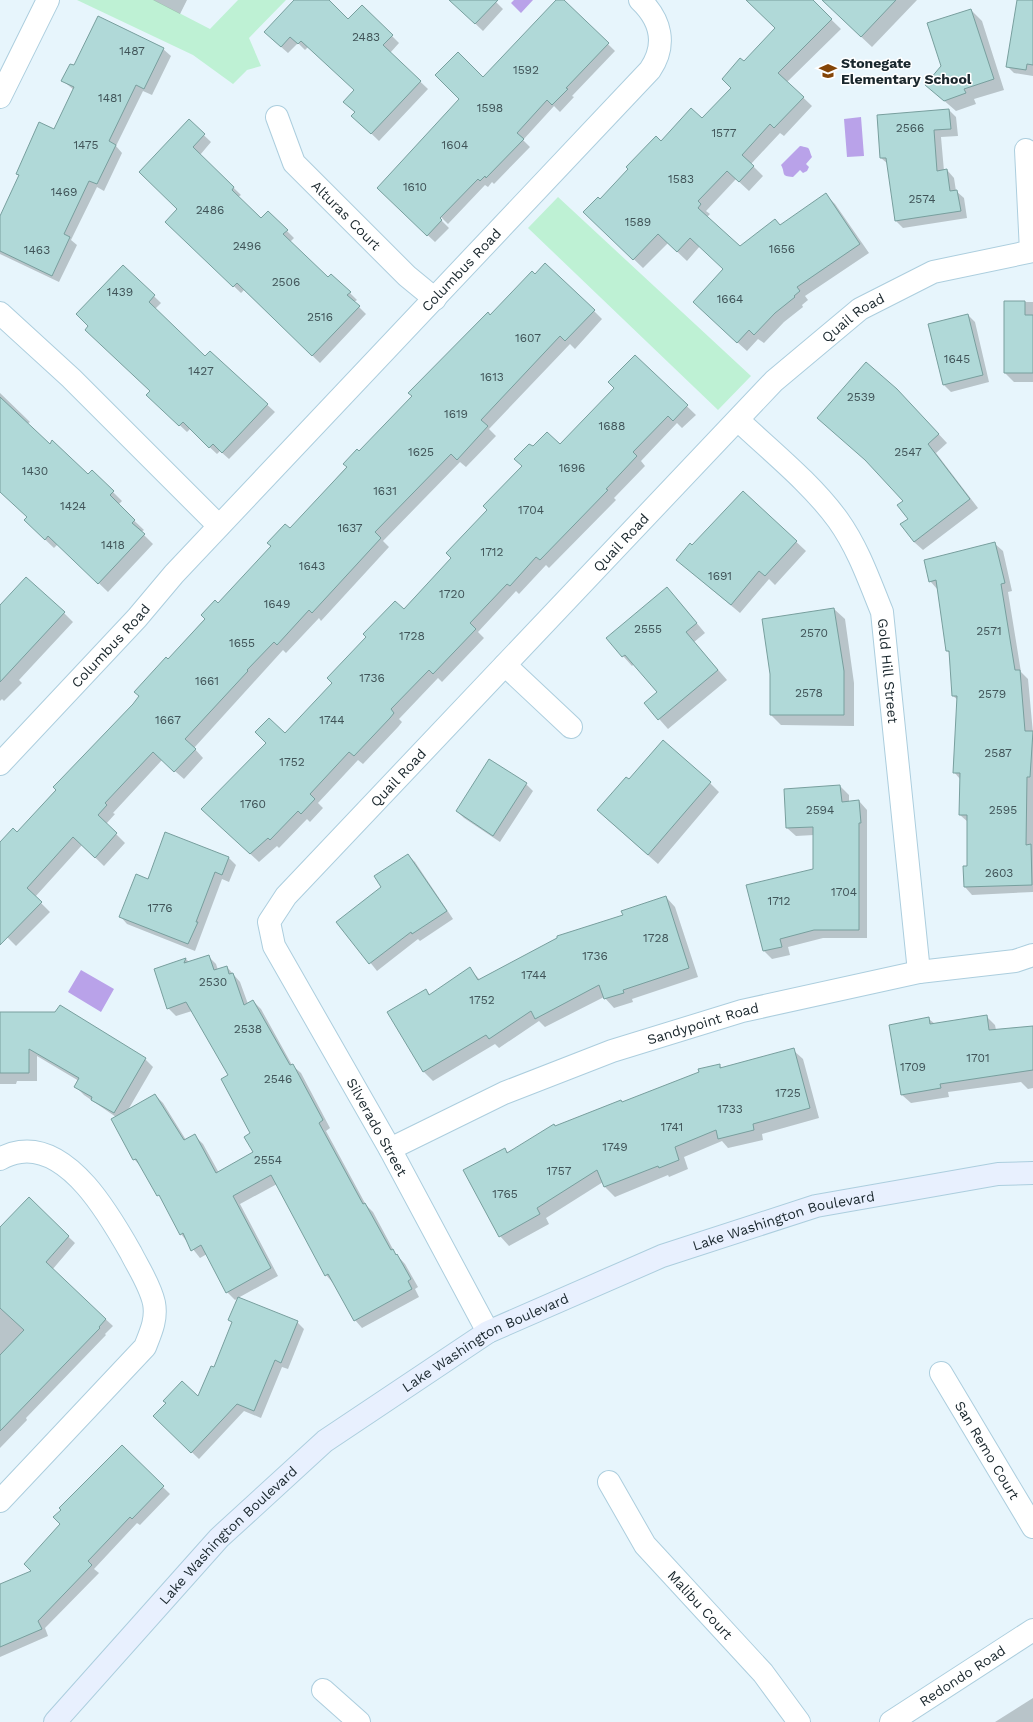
<svg xmlns="http://www.w3.org/2000/svg" width="1033" height="1722" font-family="'Work Sans',sans-serif">
	<style>
		.green { fill: #bef1d4 }
		.water { fill: #b9a2e9 }
		.shadow { fill: #0003 }
		.building { fill: #b0d9d8; stroke: #789f9e }
		.lines { fill: none; stroke-linecap: round; stroke-linejoin: round }
		.street-casing { stroke: #accede; stroke-width: 24 }
		.secondary-casing { stroke: #accede; stroke-width: 24 }
		.street { stroke: #fff; stroke-width: 22 }
		.secondary { stroke: #e8f0fe; stroke-width: 22 }
		.labels { text-anchor: middle; dominant-baseline: central; stroke-width: 3; stroke-linejoin: round; paint-order: stroke }
		.number-label { font-size: 12px; fill: #405458 }
		.poi-label { font-size: 14px; font-weight: bold; fill: #1a272d; stroke: #fff; text-anchor: start }
		.street-label { font-size: 14px; fill: #1a272d; stroke: #fff }
	</style>
	<rect width="100%" height="100%" fill="#e7f5fc"/>
	<!-- green -->
	<path class="green" d="M77,0H154L210,29L238,0H286L249,38L261,66L247,70L233,84L193,55Z
		M558,197L751,376L718,410L528,228Z"/>
	<!-- water -->
	<path class="water" d="M514,0H533L521,13L511,3Z
		M861,117L864,156L847,157L844,119Z
		M800,146C811,148 808,147 812,157L806,164L809,167L807,171L803,173L800,170L793,177C780,176 786,174 781,165Z
		M81,970L114,989L101,1012L68,992Z"/>
	<!-- shadow -->
	<path class="shadow" d="M153,0H187L180,14Z
		M295,0H328L349,20L362,6L399,43L390,53L428,89L379,141L353,116L356,112V90L308,47L305,50L298,43L288,53L272,39Z
		M460,0H494L503,9L483,31L464,13Z
		M557,0H563L615,51L572,96L574,97L560,112L554,106L523,140L530,147L494,184L492,182L488,187L485,185L448,224L437,213L436,215L449,228L435,242L385,195L483,78Z
		M747,0H811L841,29L787,82L812,106L784,136L780,133L751,164L763,176L749,191L736,179L706,211L710,214L707,217L740,248L781,226L826,195L835,204L869,253L805,296L808,300L802,305L803,307L784,322L764,343L758,339L747,351L703,311L725,269L700,246L687,261L668,243L643,268L594,221L600,200L661,142L702,119L732,88L744,63L776,29Z
		M834,0H917L872,47L839,16Z
		M1033,3V76L1014,73L1007,66Z
		M971,10L982,21L1004,90L974,99L976,104L956,111L926,85L942,66Z
		M98,17L163,49L171,56L152,95L143,91L116,146L122,153L104,191L97,187L71,240L77,245L59,282L0,254V218L20,176L17,174L55,130L74,90L63,81L74,67Z
		M949,110L956,117L958,136L941,137L944,171L947,170L954,178L956,191L964,198L967,218L903,228L896,221L888,164L881,158Z
		M189,121L211,142L200,155L241,195L238,197L262,219L287,231L294,238L290,242L328,278L350,293L357,300L354,302L366,314L320,363L244,290L241,293L167,222L179,209Z
		M123,266L161,303L155,309L205,358L210,352L275,412L229,459L220,451L217,454L190,429L187,432L155,402Z
		M1005,302H1033V382H1014L1005,373Z
		M594,311L602,319L575,349L570,344L489,429L496,436L466,467L460,462L383,541L389,547L321,621L319,618L286,653L283,650L194,748L203,758L184,779L162,760L113,813L115,814L106,824L125,843L104,866L82,845L35,897L50,912L16,946L0,930V844L17,833L133,705L168,660L218,604L290,530L359,453L490,316Z
		M968,315L975,322L989,382L951,392L944,385Z
		M635,356L696,415L682,428L677,423L641,461L645,466L614,498L616,500L549,568L546,565L519,594L516,591L478,632L484,638L442,682L438,678L399,719L402,722L398,727L363,764L358,760L318,803L323,808L310,822L307,819L279,848L277,846L259,862L211,817L285,734L452,558L523,467L533,448L560,445L615,388Z
		M0,393L30,422L27,424L50,445L88,476L113,492L122,501L118,505L144,530L141,532L153,544L108,592L58,544L54,548L35,530L28,518L0,491Z
		M906,399L947,443L936,453L978,508L923,550L914,542L905,501Z
		M743,492L806,551L775,585L769,579L740,613L677,560L693,546Z
		M995,544L1003,551L1012,591L1008,592L1021,672L1028,679L1033,733V892L972,895L965,887L968,867V822L960,815V779L954,772L958,700L953,696L950,653L947,651L938,590L930,581Z
		M676,598L705,633L694,642L727,680L668,729L645,703L659,692L634,664L632,666L607,638Z
		M0,606L64,613L73,622L19,680L22,683L4,701L2,699L0,701Z
		M834,609L845,619L854,683V726L781,725L771,715V674Z
		M629,781L710,783L719,792L658,864L607,819Z
		M526,784L533,791L500,842L464,818L457,811Z
		M840,786L849,795V802L859,801L867,810V938H823L788,947L790,955L772,959L764,951L748,886L814,870V835L796,836L787,828Z
		M166,834L229,858L236,865L229,882L222,879L195,951L127,924L120,916L148,880Z
		M408,855L415,862L453,919L420,941L418,939L377,971L338,922L383,887Z
		M666,897L675,907L698,977L632,999L633,1002L614,1008L604,997L545,1027L539,1021L499,1048L495,1044L433,1081L424,1072L426,990L430,995L470,969L480,980Z
		M208,956L216,964L218,970L227,967L240,982L248,1004L253,1001L261,1009L292,1065L301,1073L330,1128L326,1131L366,1205L373,1212L395,1253L405,1264L418,1287L415,1289L419,1297L362,1328L355,1320L333,1283L326,1275L277,1184L240,1204L278,1276L238,1298L297,1322L304,1329L288,1369L282,1367L261,1418L244,1411L199,1459L161,1423L199,1398L215,1369L233,1323L230,1320L238,1298L235,1300L227,1292L207,1254L200,1258L181,1234L163,1200L142,1168L134,1159L116,1117L84,1095L76,1087L79,1081L37,1056V1081H17L16,1084H0V1013L145,1059L153,1067L128,1110L155,1095L163,1103L186,1140L195,1136L203,1144L219,1173L254,1153L252,1134L229,1076L192,1011L176,1016L168,1008L155,969L186,959L189,962Z
		M986,1016L995,1025L996,1030L1033,1027V1088L1028,1089L1021,1082L948,1092L949,1097L911,1103L902,1095L929,1019L935,1024Z
		M793,1050L803,1059L819,1118L762,1134L763,1140L728,1148L722,1141L684,1157L688,1169L669,1177L668,1175L615,1197L605,1187L603,1182L546,1218L549,1224L509,1246L500,1236L504,1149L509,1153L555,1127L623,1103L719,1065L723,1069Z
		M29,1199L75,1243L52,1270L113,1326L105,1334L106,1335L26,1418L27,1420L0,1448V1229Z
		M122,1447L170,1494L140,1525L137,1523L94,1569L99,1573L45,1628L48,1636L0,1657V1585L33,1572L61,1524Z
		M1033,1698V1722H995Z"/>
	<!-- building -->
	<path class="building" d="M294,0H329L348,19L362,5L393,35L383,45L421,81L371,134L351,116L355,112L343,102L354,90L301,41L298,44L290,37L281,47L264,32Z
		M449,0H498L475,24Z
		M556,0H564L609,43L566,88L568,89L552,105L547,100L517,133L524,139L486,178L485,176L480,181L478,179L440,218L442,220L427,236L377,188L459,99L435,75L458,52L483,77Z
		M746,0H813L832,19L778,73L804,97L774,128L770,124L742,155L754,166L739,182L727,171L698,201L701,204L698,208L740,246L775,219L780,225L826,193L860,244L797,287L800,291L794,296L795,297L775,313L754,335L749,330L737,343L693,302L723,269L690,238L677,252L658,234L633,260L583,212L598,197L600,199L628,169L626,167L656,136L661,141L691,108L702,118L731,88L722,79L740,58L744,61L775,28Z
		M822,0H896L861,37Z
		M1017,0H1033V65L1027,64L1026,70L1006,67Z
		M971,9L994,79L964,89L966,93L944,101L925,85L941,66L927,23Z
		M98,16L164,48L144,89L136,85L109,141L116,145L97,184L89,181L64,234L70,237L52,276L0,251V216L19,175L16,174L39,122L54,129L74,87L61,81L70,64L74,65Z
		M949,109L951,129L934,130L937,171L947,169L950,191L957,190L961,211L895,221L886,158H880L877,115Z
		M189,119L205,134L193,147L234,187L232,190L261,218L268,211L288,230L283,234L328,277L331,274L351,292L347,295L360,306L312,356L237,283L233,287L165,222L177,209L139,172Z
		M545,263L595,310L565,341L560,336L481,420L488,426L457,460L451,454L375,532L381,538L312,613L309,610L277,645L274,642L247,670L248,671L185,739L196,749L174,772L153,752L105,803L107,805L98,815L117,833L95,858L73,837L27,888L42,902L0,945V842L13,828L17,832L56,790L53,787L59,781L133,704L139,696L134,692L166,657L168,659L205,619L201,615L215,600L218,603L271,546L267,543L285,524L290,528L347,467L343,464L357,449L359,451L412,396L408,393L488,312L490,315L532,271L535,274Z
		M123,265L155,295L149,302L205,356L210,351L268,404L222,453L213,444L209,448L183,422L179,426L146,395L150,391L85,330L88,326L76,314Z
		M1004,301H1025V315H1033V373H1004Z
		M968,314L983,375L943,385L928,324Z
		M635,355L688,405L673,421L668,416L633,452L637,456L606,489L608,490L540,560L536,557L510,586L507,584L470,623L476,629L433,674L429,670L391,709L394,713L390,718L354,756L349,752L310,794L315,799L301,814L298,811L270,840L268,838L250,854L201,809L266,743L255,732L269,718L285,733L332,683L327,678L366,637L363,634L395,601L404,609L451,558L446,553L487,510L483,506L522,466L514,459L529,444L533,446L547,432L560,444L614,388L608,382Z
		M866,362L897,389L939,434L928,444L970,499L914,542L900,524L908,519L897,505L903,501L865,460L817,418Z
		M0,397L50,444L52,440L88,474L92,470L114,491L110,495L135,520L132,523L145,534L98,584L48,536L45,540L24,520L27,517L0,492Z
		M743,491L797,541L765,576L759,571L731,605L676,560L690,543L692,545Z
		M995,542L1005,583L1001,584L1015,670H1020L1025,731H1033L1030,777H1027L1026,845L1031,844L1032,885L964,887L963,866H967V815H959L960,773H953L957,696H952L949,651H946L936,580L929,582L924,560Z
		M26,577L65,612L0,682V605Z
		M667,587L697,623L686,632L718,670L658,720L644,703L657,692L625,655L622,657L606,638Z
		M834,608L844,671V715H770V674L762,619Z
		M663,740L711,782L648,855L597,810L626,777L629,779Z
		M489,759L527,783L493,836L456,811Z
		M840,785L842,802L859,800L861,823H859V930H814L780,939L782,947L763,951L746,885L813,869V827L786,828L784,789Z
		M165,832L229,857L222,875L215,872L196,922H198L188,944L119,917L136,874L148,879Z
		M408,854L447,911L412,934L411,932L369,964L336,922L381,887L374,876Z
		M666,896L689,968L623,990L624,993L604,999L599,985L535,1019L531,1011L489,1039L486,1035L423,1072L387,1012L426,989L429,995L470,967L478,980L557,938V936L623,915L621,911Z
		M209,955L214,970L227,966L229,974L233,973L244,1005L253,1000L290,1065L293,1064L323,1120L319,1123L363,1204L365,1203L391,1250L393,1249L396,1255L397,1254L411,1279L408,1281L412,1289L354,1321L328,1274L325,1276L271,1175L233,1196L271,1268L226,1293L201,1245L191,1251L183,1233L180,1235L159,1195L157,1196L136,1159L133,1160L111,1119L155,1094L184,1140L195,1134L216,1173L253,1152L244,1137L250,1133L221,1079L228,1075L186,1002L167,1009L154,969L186,958L184,963Z
		M60,1005L146,1058L114,1113L91,1100L92,1097L74,1087L79,1078L29,1049V1073H0V1012H55Z
		M987,1015L989,1030L1033,1026V1070L940,1084L941,1088L901,1095L889,1025L929,1017L930,1024Z
		M794,1048L810,1108L753,1124L754,1130L718,1139L716,1130L675,1147L679,1160L659,1168L658,1166L604,1187L597,1170L537,1208L540,1214L499,1237L463,1170L505,1148L507,1153L554,1124L555,1126L621,1100L622,1102L699,1072L698,1069L720,1064V1068Z
		M29,1197L69,1236L46,1262L106,1319L99,1327L100,1328L0,1431V1355L24,1330L0,1308V1227Z
		M238,1297L298,1321L281,1363L275,1360L254,1411L237,1404L191,1453L153,1416L166,1403L163,1401L182,1381L198,1396L211,1366L214,1367L232,1322L228,1320Z
		M122,1445L164,1486L132,1519L130,1517L88,1561L92,1565L38,1621L42,1629L0,1647V1584L31,1571L24,1564L60,1524L53,1517L61,1510L59,1508Z"/>
	<g class="lines">
		<!-- street casing -->
		<g class="street-casing">
			<g id="street">
				<path d="M0,97L48,0"/>
				<path id="s1" d="M277,117L294,163L407,276L435,299"/>
				<path d="M1026,150L1031,251"/>
				<path d="M0,313L71,378L219,526"/>
				<path id="s2" d="M738,420C772,452 811,483 838,520C858,548 869,580 882,612L919,972"/>
				<path d="M505,665L571,727"/>
				<path id="s3" d="M0,764L137,618L174,574L650,70C667,45 661,20 640,0"/>
				<path id="s4" d="M390,1149L504,1093L612,1051L742,1011L919,972L1015,961L1033,955"/>
				<path d="M0,1159C5,1156 13,1153 20,1152C70,1145 110,1216 131,1253C139,1269 150,1285 154,1303C157,1319 151,1332 145,1347L0,1501"/>
				<path id="s5" d="M488,1332L390,1149L274,946L269,922L286,896L774,381L860,309L933,272L1033,251"/>
				<path id="s6" d="M941,1373L1033,1527"/>
				<path id="s7" d="M609,1482L645,1545L763,1673L799,1722"/>
				<path d="M323,1690L359,1722"/>
				<path id="s8" d="M891,1722L1033,1630"/>
			</g>
		</g>
		<!-- secondary casing -->
		<g class="secondary-casing">
			<g id="secondary">
				<path id="s9" d="M55,1722L219,1538L325,1441L488,1332L662,1256L816,1206L998,1174L1033,1173"/>
			</g>
		</g>
		<!-- street -->
		<use href="#street" class="street"/>
		<!-- secondary -->
		<use href="#secondary" class="secondary"/>
	</g>
	<!-- icons -->
	<defs>
		<g id="school-bare" transform="scale(1.38)"><path d="M0-5L7-2L0 1L-7-2ZM-4 1L0 2.5L4 1V4Q0 6-4 4Z" fill="#844508" stroke="#fff" stroke-width="2.5" paint-order="stroke"/></g>
	</defs>
	<g fill-rule="evenodd">
		<use href="#school-bare" x="828" y="71"/>
	</g>
	<g class="labels">
		<!-- number labels -->
		<g class="number-label">
			<text x="366" y="37">2483</text>
			<text x="132" y="51">1487</text>
			<text x="526" y="70">1592</text>
			<text x="110" y="98">1481</text>
			<text x="490" y="108">1598</text>
			<text x="910" y="128">2566</text>
			<text x="724" y="133">1577</text>
			<text x="86" y="145">1475</text>
			<text x="455" y="145">1604</text>
			<text x="681" y="179">1583</text>
			<text x="415" y="187">1610</text>
			<text x="64" y="192">1469</text>
			<text x="922" y="199">2574</text>
			<text x="210" y="210">2486</text>
			<text x="638" y="222">1589</text>
			<text x="247" y="246">2496</text>
			<text x="782" y="249">1656</text>
			<text x="37" y="250">1463</text>
			<text x="286" y="282">2506</text>
			<text x="120" y="292">1439</text>
			<text x="730" y="299">1664</text>
			<text x="320" y="317">2516</text>
			<text x="528" y="338">1607</text>
			<text x="957" y="359">1645</text>
			<text x="201" y="371">1427</text>
			<text x="492" y="377">1613</text>
			<text x="861" y="397">2539</text>
			<text x="456" y="414">1619</text>
			<text x="612" y="426">1688</text>
			<text x="421" y="452">1625</text>
			<text x="908" y="452">2547</text>
			<text x="572" y="468">1696</text>
			<text x="35" y="471">1430</text>
			<text x="385" y="491">1631</text>
			<text x="73" y="506">1424</text>
			<text x="531" y="510">1704</text>
			<text x="350" y="528">1637</text>
			<text x="113" y="545">1418</text>
			<text x="492" y="552">1712</text>
			<text x="312" y="566">1643</text>
			<text x="720" y="576">1691</text>
			<text x="452" y="594">1720</text>
			<text x="277" y="604">1649</text>
			<text x="648" y="629">2555</text>
			<text x="989" y="631">2571</text>
			<text x="814" y="633">2570</text>
			<text x="412" y="636">1728</text>
			<text x="242" y="643">1655</text>
			<text x="372" y="678">1736</text>
			<text x="207" y="681">1661</text>
			<text x="809" y="693">2578</text>
			<text x="992" y="694">2579</text>
			<text x="168" y="720">1667</text>
			<text x="332" y="720">1744</text>
			<text x="998" y="753">2587</text>
			<text x="292" y="762">1752</text>
			<text x="253" y="804">1760</text>
			<text x="820" y="810">2594</text>
			<text x="1003" y="810">2595</text>
			<text x="999" y="873">2603</text>
			<text x="844" y="892">1704</text>
			<text x="779" y="901">1712</text>
			<text x="160" y="908">1776</text>
			<text x="656" y="938">1728</text>
			<text x="595" y="956">1736</text>
			<text x="534" y="975">1744</text>
			<text x="213" y="982">2530</text>
			<text x="482" y="1000">1752</text>
			<text x="248" y="1029">2538</text>
			<text x="978" y="1058">1701</text>
			<text x="913" y="1067">1709</text>
			<text x="278" y="1079">2546</text>
			<text x="788" y="1093">1725</text>
			<text x="730" y="1109">1733</text>
			<text x="672" y="1127">1741</text>
			<text x="615" y="1147">1749</text>
			<text x="268" y="1160">2554</text>
			<text x="559" y="1171">1757</text>
			<text x="505" y="1194">1765</text>
		</g>
		<!-- poi labels -->
		<g class="poi-label">
			<text x="841" y="63">Stonegate<tspan x="841" dy="16">Elementary School</tspan></text>
		</g>
		<!-- street labels -->
		<g class="street-label">
			<text stroke="none"><textPath href="#s1" startOffset="123">Alturas Court</textPath></text>
			<text stroke="none"><textPath href="#s3" startOffset="676">Columbus Road</textPath></text>
			<text stroke="none"><textPath href="#s5" startOffset="1308">Quail Road</textPath></text>
			<text stroke="none"><textPath href="#s5" startOffset="984">Quail Road</textPath></text>
			<text stroke="none"><textPath href="#s3" startOffset="162">Columbus Road</textPath></text>
			<text stroke="none"><textPath href="#s2" startOffset="303">Gold Hill Street</textPath></text>
			<text stroke="none"><textPath href="#s5" startOffset="660">Quail Road</textPath></text>
			<text stroke="none"><textPath href="#s4" startOffset="338">Sandypoint Road</textPath></text>
			<text transform="translate(377 1127) rotate(61)">Silverado Street</text>
			<text stroke="none"><textPath href="#s9" startOffset="903">Lake Washington Boulevard</textPath></text>
			<text stroke="none"><textPath href="#s9" startOffset="579">Lake Washington Boulevard</textPath></text>
			<text stroke="none"><textPath href="#s6" startOffset="90">San Remo Court</textPath></text>
			<text stroke="none"><textPath href="#s9" startOffset="255">Lake Washington Boulevard</textPath></text>
			<text stroke="none"><textPath href="#s7" startOffset="154">Malibu Court</textPath></text>
			<text stroke="none"><textPath href="#s8" startOffset="85">Redondo Road</textPath></text>
		</g>
	</g>
</svg>
